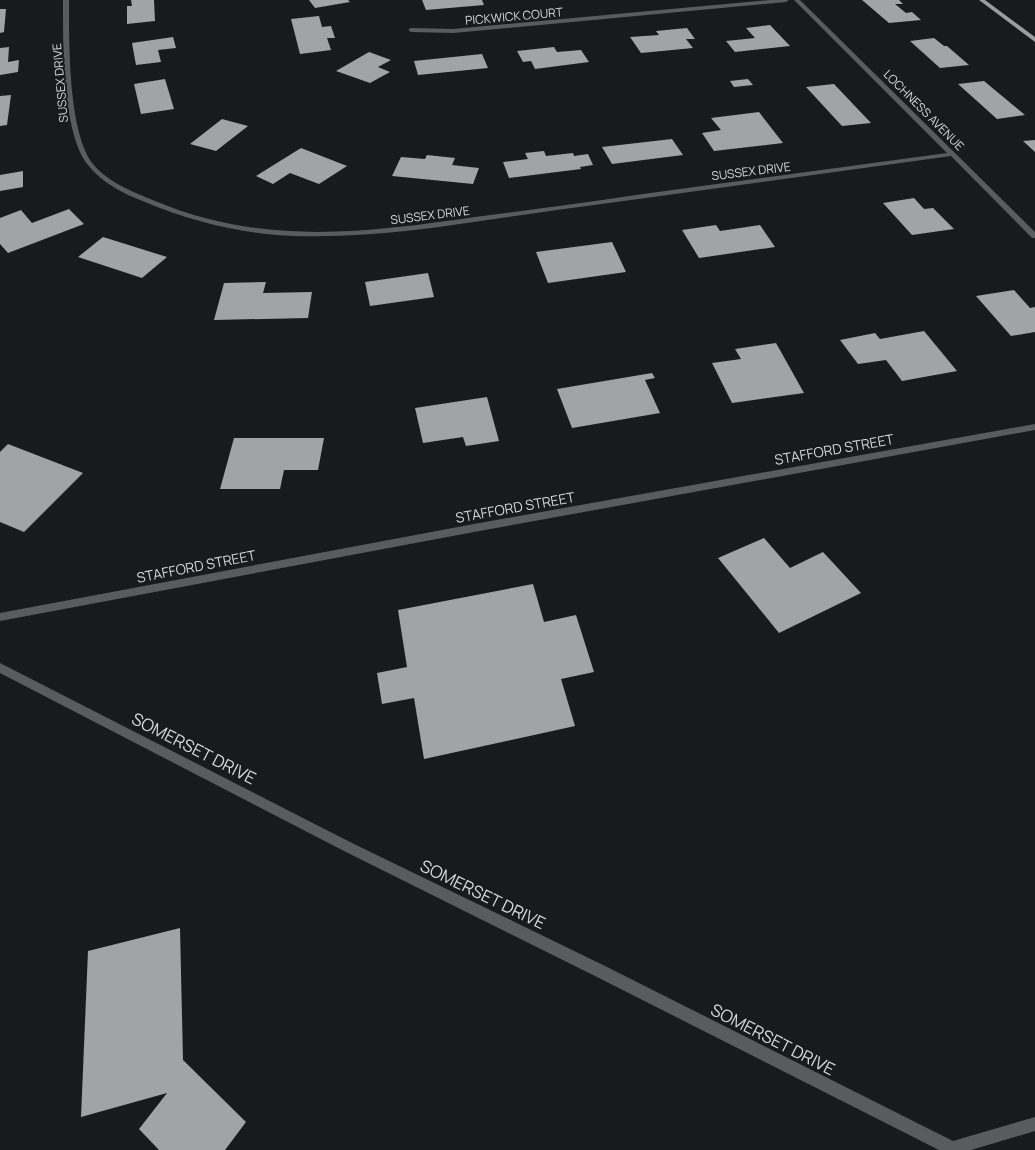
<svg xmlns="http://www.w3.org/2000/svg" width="1035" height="1150" font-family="Manrope,sans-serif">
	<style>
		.building { fill: #a0a4a7 }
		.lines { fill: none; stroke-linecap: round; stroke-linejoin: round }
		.minor { fill: #5a5b5d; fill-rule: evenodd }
		.major { fill: #999da0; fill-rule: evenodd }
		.labels { text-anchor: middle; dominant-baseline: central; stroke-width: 4; stroke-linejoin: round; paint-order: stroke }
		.far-street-label { font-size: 12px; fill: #d5d7d9; stroke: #181b1e }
		.street-label { font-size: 14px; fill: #d5d7d9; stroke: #181b1e }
		.near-street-label { font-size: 17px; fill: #d5d7d9; stroke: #181b1e }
	</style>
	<rect width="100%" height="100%" fill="#181b1e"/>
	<!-- building -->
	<path class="building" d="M131,0H154L155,21L127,24V6H132Z
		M309,0H348L350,2L315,8Z
		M422,0H482L484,5L426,10Z
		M862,0H899L903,4H895L906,13L912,12L921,20L889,23Z
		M0,9H6L4,32L0,33Z
		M319,16L322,27L331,26L335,38H327L331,50L300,54L291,19Z
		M770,25L790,46L735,52L726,41L755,38L746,28Z
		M687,28L695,39H686L693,48L641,53L630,37L659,35L656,31Z
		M173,37L176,48L158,50L161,62L136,65L132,43Z
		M934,38L944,46H947L969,65L940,68L910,41Z
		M9,47L8,62L19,60L18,72L0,75V48Z
		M554,47L557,52L581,50L589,62L535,69L531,61L523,62L517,51Z
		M369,52L391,60L378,67L390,72L370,83L336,71Z
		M482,54L488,68L418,75L414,61Z
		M165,79L174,109L141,114L134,84Z
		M748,79L753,85L734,87L730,81Z
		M984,81L1025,115L997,119L958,84Z
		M834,84L871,123L842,126L806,87Z
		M11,95L7,125L0,126V96Z
		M759,112L783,143L714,151L702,133L721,130L711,118Z
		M222,119L248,126L216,151L190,144Z
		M672,139L683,155L612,164L602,147Z
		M1035,140V152L1023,141Z
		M301,148L347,166L319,184L290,173L273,184L256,176Z
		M544,151L546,156L573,153L574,156L588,154L593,165L580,167L581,169L509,178L503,162L528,159L525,153Z
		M427,155L455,158L452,165L479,168L473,184L392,176L401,157L425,159Z
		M23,171V187L0,191V175Z
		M914,198L924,209L933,208L954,229L912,235L883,203Z
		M69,209L84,224L8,253L0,244V218L21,210L32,223Z
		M716,225L720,231L760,225L775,247L699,258L682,230Z
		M103,237L167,257L142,278L78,257Z
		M612,242L626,272L548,283L536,252Z
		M428,273L434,297L370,306L365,282Z
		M266,282L263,293L312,292L308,318L214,320L224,283Z
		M1014,290L1030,308L1035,307V332L1011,336L976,296Z
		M924,331L957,371L902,381L886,360L858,364L840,340L875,333L880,339Z
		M776,343L804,393L732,403L712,363L741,359L735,349Z
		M652,373L655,378L645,380L660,413L572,428L557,389Z
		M487,397L499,441L466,446L463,437L423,443L415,408Z
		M234,438H324L318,470H284L280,489H220Z
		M8,444L83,473L24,532L0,522V452Z
		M764,538L790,568L823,552L861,593L779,633L718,558Z
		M533,584L544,622L576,615L594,672L561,679L575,726L424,759L414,698L382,704L377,673L407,667L398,610Z
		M180,928L183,1060L246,1122L225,1150H159L139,1129L167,1093L81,1117L88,951Z"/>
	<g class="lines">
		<!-- minor -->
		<path class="minor" d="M63,0H69C69,41 68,132 93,164C109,183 133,192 155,201C263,246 363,233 475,217C529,210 582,203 636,195C740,181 844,167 947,153L794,0H800L1035,232V238H1032L951,156C820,174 688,192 557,210C470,222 382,239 294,236C242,234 193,222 145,202C124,194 102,183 88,165C62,132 63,43 63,0Z
			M770,0H789L786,2L453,33L411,32L408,30L411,28L453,29Z
			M1035,424V430L474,532L0,621V613L474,524Z
			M0,663L352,843L605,966L953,1141L1035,1117V1131L971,1150H939L595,976L344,851L0,673Z"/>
		<!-- major -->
		<path class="major" d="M979,0H985L1035,37V42Z"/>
	</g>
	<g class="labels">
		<!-- far-street labels -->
		<g class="far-street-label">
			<text transform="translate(514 16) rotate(-5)">PICKWICK COURT</text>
			<text transform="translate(60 83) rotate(-95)">SUSSEX DRIVE</text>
			<text transform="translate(924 110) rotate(45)">LOCHNESS AVENUE</text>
			<text transform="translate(751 171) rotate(-7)">SUSSEX DRIVE</text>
			<text transform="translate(430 215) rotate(-7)">SUSSEX DRIVE</text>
		</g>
		<!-- street labels -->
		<g class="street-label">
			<text transform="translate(834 449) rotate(-10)">STAFFORD STREET</text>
			<text transform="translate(515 507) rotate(-10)">STAFFORD STREET</text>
			<text transform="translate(196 566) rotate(-11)">STAFFORD STREET</text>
		</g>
		<!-- near-street labels -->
		<g class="near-street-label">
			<text transform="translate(194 748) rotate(27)">SOMERSET DRIVE</text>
			<text transform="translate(483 894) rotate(26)">SOMERSET DRIVE</text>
			<text transform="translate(773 1039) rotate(27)">SOMERSET DRIVE</text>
		</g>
	</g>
</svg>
